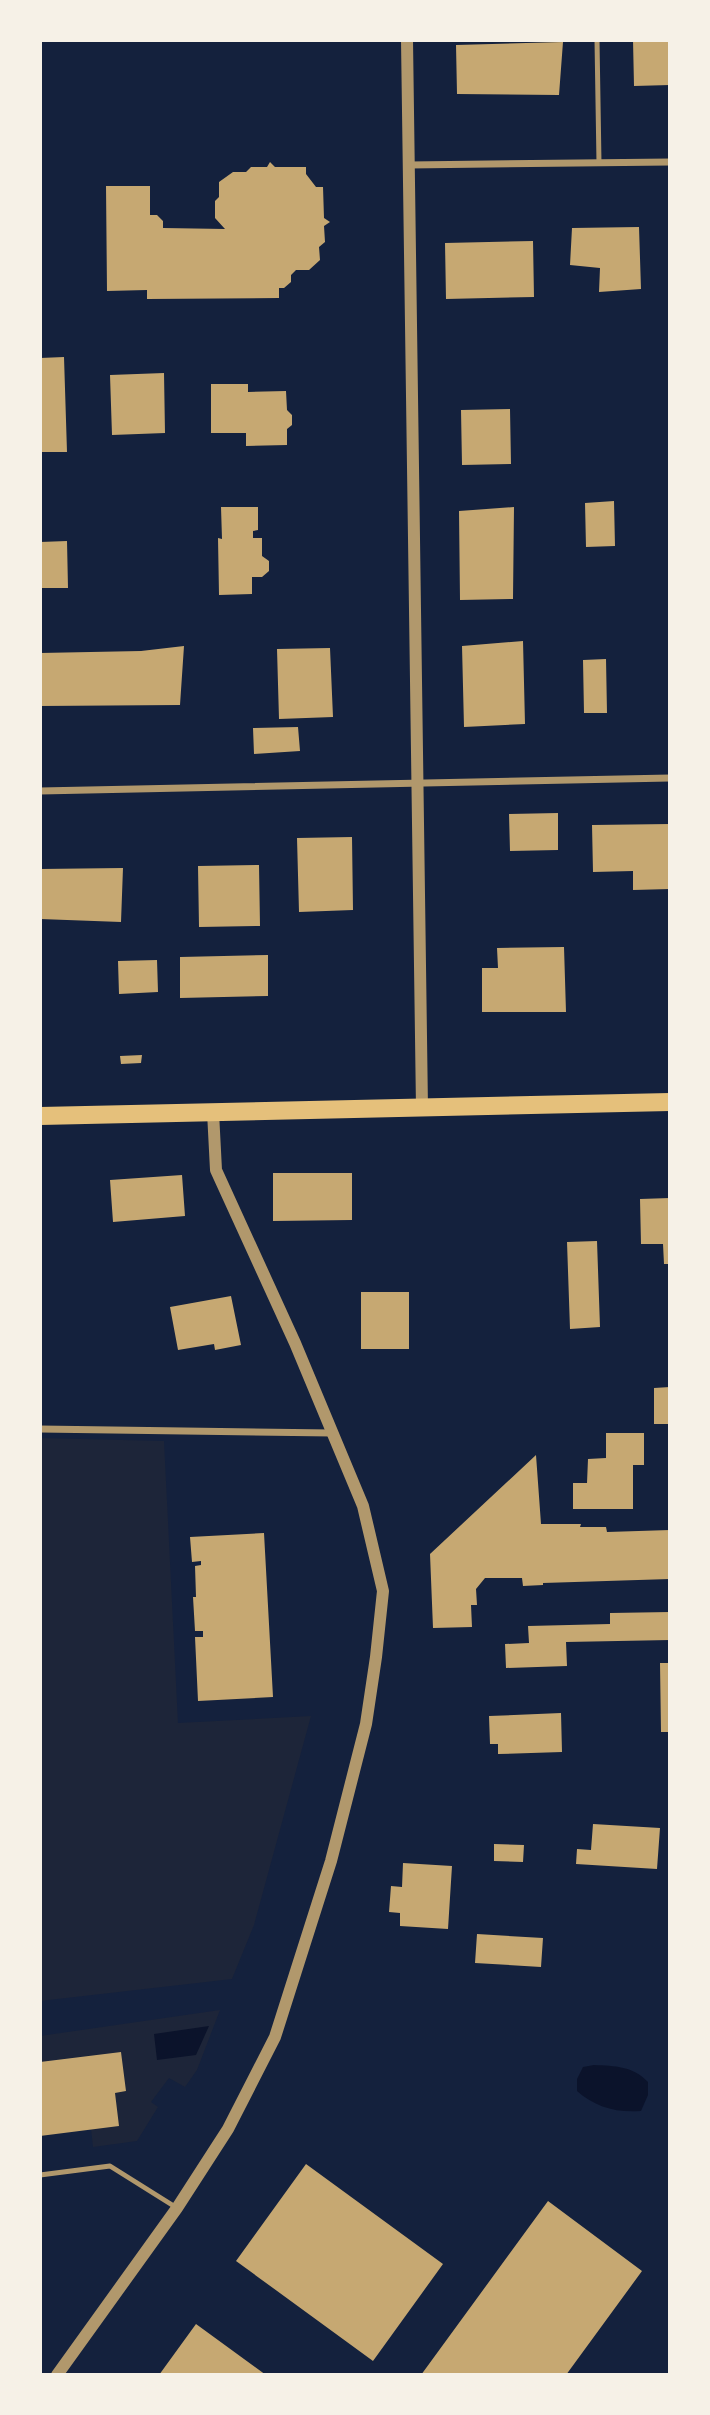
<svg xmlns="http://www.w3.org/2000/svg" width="710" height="2415" font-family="'Playfair Display',serif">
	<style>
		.green { fill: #1d2539 }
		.water { fill: #0b132b }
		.building { fill: #c6a872 }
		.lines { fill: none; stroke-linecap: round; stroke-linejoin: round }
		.service { stroke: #b1986c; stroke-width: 5 }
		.minor { stroke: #b1986c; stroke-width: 7 }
		.tertiary { stroke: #b1986c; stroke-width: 12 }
		.primary { stroke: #e5c07b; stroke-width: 18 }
	</style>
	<rect width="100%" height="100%" fill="#14213d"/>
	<!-- green -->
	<path class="green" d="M40,1438L164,1441L178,1723L311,1716L254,1925L232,1979L40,2001Z
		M220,2010L197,2070L185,2087L169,2078L151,2102L158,2107L137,2141L93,2147L91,2129L115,2093L126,2091L121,2052L40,2062V2036Z"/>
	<!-- water -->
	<path class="water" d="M209,2026L196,2055L157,2060L154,2034Z
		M594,2065C615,2066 633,2066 648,2082V2095L641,2111C616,2113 595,2107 577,2091V2079L583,2067Z"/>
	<!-- building -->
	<path class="building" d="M633,40H670V85L634,86Z
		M563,42L559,95L457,94L456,45Z
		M270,162L275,167H306V174L316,187H323L324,218L330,222L324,226L325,242L319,247L320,260L309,270H296L291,275V282L284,288H279V298L147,299V290L107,291L106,186H150V215H157L163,221V228L225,229L215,218V201L219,197V182L233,172H246L251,167H267Z
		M639,227L641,289L599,292L600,268L570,265L572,228Z
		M533,241L534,297L446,299L445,243Z
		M64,357L67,452H40V358Z
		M164,373L165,433L112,435L110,375Z
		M211,384H248V392L286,391L287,410L292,415V425L287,429V445L246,446V433H211Z
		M510,409L511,464L462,465L461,410Z
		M614,501L615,546L586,547L585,503Z
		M221,507H258V530L253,531V538H262V556L269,561V571L262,577H252V594L219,595L218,538L222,539Z
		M514,507L513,599L460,600L459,511Z
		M67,541L68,588H40V542Z
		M523,641L525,724L464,727L462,646Z
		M184,646L180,705L40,706V653L141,651Z
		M330,648L333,717L279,719L277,649Z
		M606,659L607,713H584L583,660Z
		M298,727L300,751L254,754L253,728Z
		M558,813V850L510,851L509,814Z
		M670,824V889L633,890V871L593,872L592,825Z
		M352,837L353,910L299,912L297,838Z
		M259,865L260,926L199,927L198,866Z
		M123,868L121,922L40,919V869Z
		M564,947L566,1012H482V968H498L497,948Z
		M268,955V996L180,998V957Z
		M157,960L158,992L119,994L118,961Z
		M142,1055L141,1063L121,1064L120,1056Z
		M273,1173H352V1220L273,1221Z
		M182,1175L185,1216L113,1222L110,1180Z
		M670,1198V1264H664L663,1244H641L640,1199Z
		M597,1241L600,1327L570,1329L567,1242Z
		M361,1292H409V1349H361Z
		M231,1296L241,1345L215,1350L214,1344L178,1350L170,1307Z
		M670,1387V1424H654V1388Z
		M606,1433H644V1465H633V1509H573V1483H587L588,1459L606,1458Z
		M536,1455L541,1524H581L580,1527H606L607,1532L670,1530V1579L543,1583V1585L523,1586L522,1578H485L476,1589L477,1605H471L472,1627L433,1628L430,1554Z
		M264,1533L273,1697L198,1701L195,1637H203V1631H195L193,1597H196L195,1566L201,1565V1561L192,1562L190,1537Z
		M670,1612V1640L566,1642L567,1666L506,1668L505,1644L529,1643L528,1626L610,1624V1613Z
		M660,1663H670V1732H661Z
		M561,1713L562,1752L498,1754V1744H490L489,1716Z
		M593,1824L660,1828L657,1869L576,1864L577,1849L591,1850Z
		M494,1844L524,1845L523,1862L494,1861Z
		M403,1863L452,1866L448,1929L400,1926V1913L389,1912L391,1886L402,1887Z
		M477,1934L543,1938L541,1967L475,1963Z
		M121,2052L126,2091L115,2093L119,2126L40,2136V2062Z
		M306,2164L443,2264L373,2361L236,2261Z
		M548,2201L642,2271L566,2375H421Z
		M196,2324L266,2375H159Z"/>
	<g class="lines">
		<!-- service -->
		<path class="service" d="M597,40L599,163
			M40,2175L110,2166L177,2208"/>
		<!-- minor -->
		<path class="minor" d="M409,165L670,162
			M40,791L670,778
			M40,1429L332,1433"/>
		<!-- tertiary -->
		<path class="tertiary" d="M407,40L422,1108
			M57,2375L177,2208L228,2129L275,2037L331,1861L366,1724L376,1657L383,1591L363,1506L295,1343L216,1170L213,1112"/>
		<!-- primary -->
		<path class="primary" d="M40,1116L670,1102"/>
	</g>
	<!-- border -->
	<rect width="710" height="2415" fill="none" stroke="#f6f1e7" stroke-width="84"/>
</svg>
